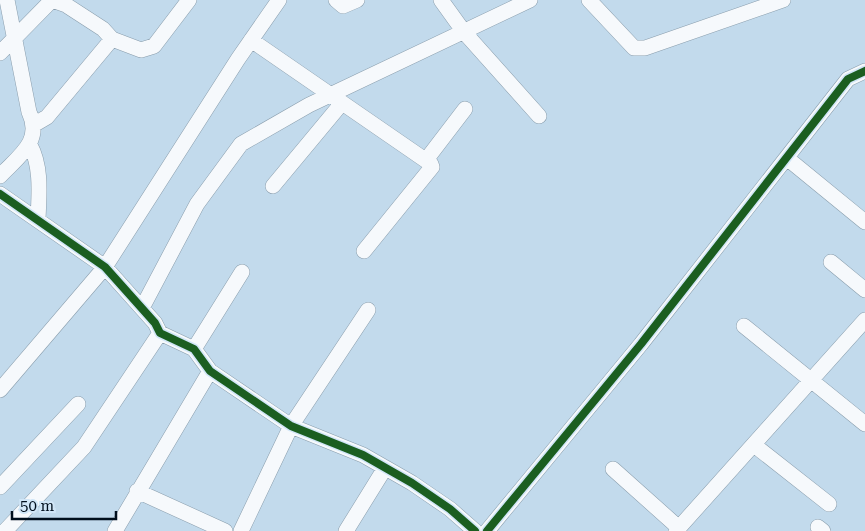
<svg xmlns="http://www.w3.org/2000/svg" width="865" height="531" font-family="'Roboto Serif',serif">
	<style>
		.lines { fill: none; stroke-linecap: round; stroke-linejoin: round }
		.street-casing { stroke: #899dac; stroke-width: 16 }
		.street { stroke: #f6f9fc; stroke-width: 15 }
		.cycleway-casing { stroke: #d1e6f7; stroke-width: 11 }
		.cycleway { stroke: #1b5e20; stroke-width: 8 }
	</style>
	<rect width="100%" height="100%" fill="#c2daec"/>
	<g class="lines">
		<!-- street casing -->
		<g class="street-casing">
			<path id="street" d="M336,0L343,6L357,0
				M441,0L464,32L539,116
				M589,0L634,48H645L783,0
				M251,40L431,164L432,167L364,251
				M0,53L52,0L66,5L103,29L112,39L141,50L154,46L189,0
				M35,124L47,117L112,39
				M30,145C42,167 39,195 38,219
				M788,159L865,222
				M426,160L465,109
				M0,176C19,156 43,141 29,112L7,0
				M273,186L342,103
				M0,194L105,267L155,323L160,333L194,349L210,371L291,426L363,455L412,483L450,509L475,531
				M831,262L865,290
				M142,308L197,204L241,144L309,105L530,0
				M744,326L865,424
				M194,349L242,272
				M0,390L105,267L238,59L279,0
				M754,445L829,504
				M613,469L679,528
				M0,487L78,404
				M137,491L225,531
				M818,527L823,531
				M5,531L84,447L160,333
				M115,531L210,371
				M241,531L291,426L368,310
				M346,531L385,468
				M487,531L641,344L848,79L865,71
				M676,531L865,320"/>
		</g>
		<!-- street -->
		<use href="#street" class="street"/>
		<!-- cycleway casing -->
		<g class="cycleway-casing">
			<path id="cycleway" d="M0,194L105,267L155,323L160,333L194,349L210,371L291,426L363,455L412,483L450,509L475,531
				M487,531L641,344L848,79L865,71"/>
		</g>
		<!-- cycleway -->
		<use href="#cycleway" class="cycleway"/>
	</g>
	<!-- scale -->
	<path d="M12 511v8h104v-8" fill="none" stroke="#000e1c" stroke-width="2.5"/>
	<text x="20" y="511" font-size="15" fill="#000e1c" stroke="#d1e6f7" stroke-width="4" paint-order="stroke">50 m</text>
</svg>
